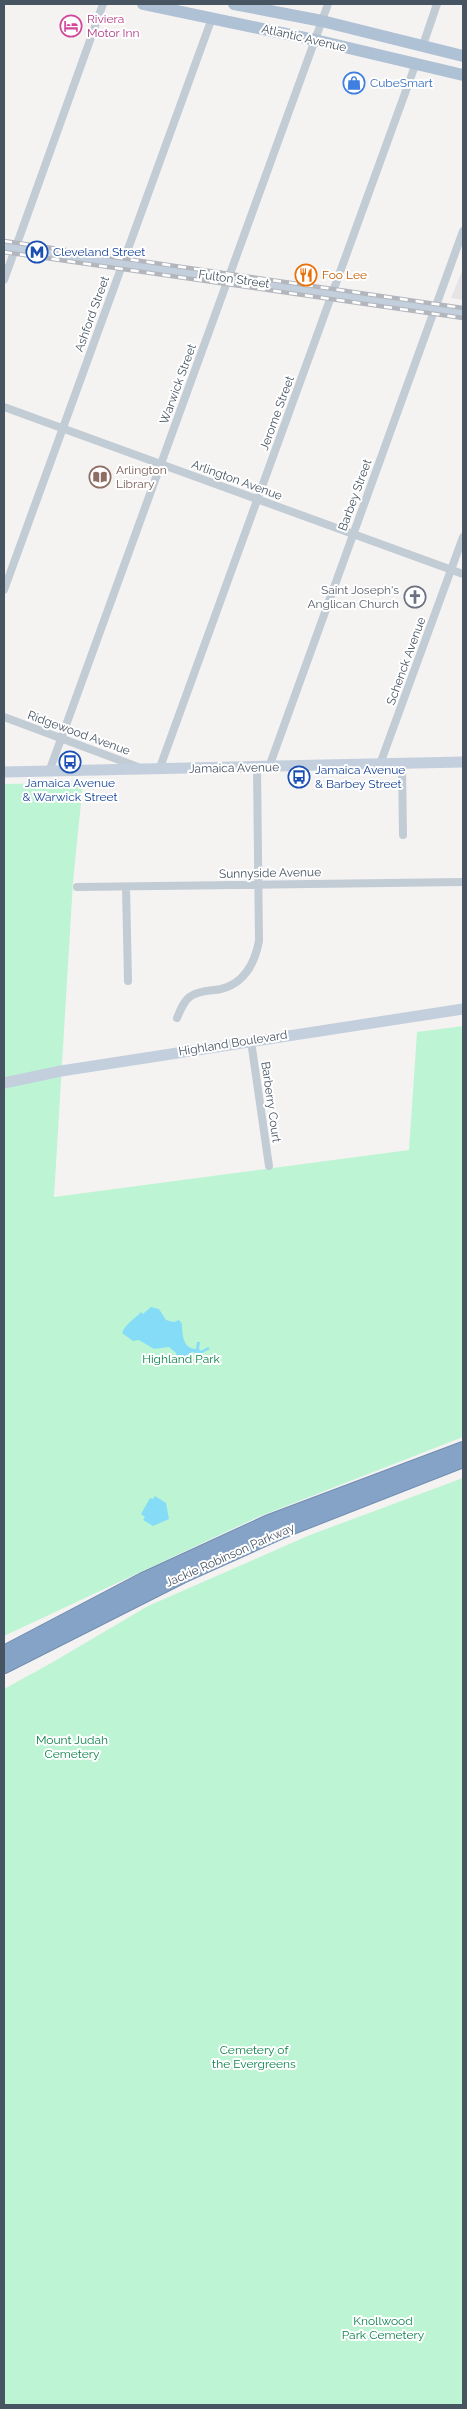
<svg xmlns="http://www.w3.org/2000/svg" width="467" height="2409" font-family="Raleway,sans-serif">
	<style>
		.education { fill: #e6e3e4 }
		.green { fill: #bdf5d4 }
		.water { fill: #85dcf7 }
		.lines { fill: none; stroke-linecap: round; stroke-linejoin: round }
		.highway-casing { stroke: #708eb2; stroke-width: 16 }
		.street { stroke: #c2ccd5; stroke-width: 8 }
		.secondary { stroke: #c3cfdd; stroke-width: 11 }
		.primary { stroke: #afc1d4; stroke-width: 12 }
		.highway { stroke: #85a3c6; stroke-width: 14 }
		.rail-casing { stroke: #b3b7bd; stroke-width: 4.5 }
		.rail { stroke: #fff; stroke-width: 2.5; stroke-dasharray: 8; stroke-linecap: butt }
		.labels { text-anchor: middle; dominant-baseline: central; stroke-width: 4; stroke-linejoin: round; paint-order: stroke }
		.hotel-label { font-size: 12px; fill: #b23c85; stroke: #fff; text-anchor: start }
		.street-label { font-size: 12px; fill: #475563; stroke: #fff }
		.shop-label { font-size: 12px; fill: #366cbe; stroke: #fff; text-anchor: start }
		.transit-label { font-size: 12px; fill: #164399; stroke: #fff; text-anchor: start }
		.food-label { font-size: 12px; fill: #c56008; stroke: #fff; text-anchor: start }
		.education-label { font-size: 12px; fill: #785e54; stroke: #fff; text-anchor: start }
		.worship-label { font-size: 12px; fill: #5b616d; stroke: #fff; text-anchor: end }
		.park-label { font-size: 12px; fill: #0c834b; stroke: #fff }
	</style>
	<rect width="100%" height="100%" fill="#f5f2f2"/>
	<!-- education -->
	<path class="education" d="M463,269V300L451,298Z"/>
	<!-- green -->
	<path class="green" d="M83,783L73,882L54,1197L409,1150L417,1032L463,1026V1437L258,1517L4,1636V784Z
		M463,1478V2405H4V1689L53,1662L148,1606L310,1535Z"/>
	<!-- water -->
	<path class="water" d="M151,1307L159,1309L166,1320L174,1322L179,1320L182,1324C182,1334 183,1349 196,1349L197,1342H200L199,1349L201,1351L208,1347L210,1349L200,1354L192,1352L187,1358L178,1361L176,1353L169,1347L154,1349L139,1340L133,1341L122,1333C125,1324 135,1319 141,1312L143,1314Z
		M155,1496L166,1503L169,1519L153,1526L143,1520L145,1517L141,1514L150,1498L153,1499Z"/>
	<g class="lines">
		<!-- highway casing -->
		<g class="highway-casing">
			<path id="highway" d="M4,1653L143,1580L269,1522L463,1449
				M4,1666L182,1576L282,1531L463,1460"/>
		</g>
		<!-- street -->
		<path class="street" d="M423,45L437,4
			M4,280L103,4
			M4,407L463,574
			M4,590L212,18
			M4,717L138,767
			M380,764L463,537
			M402,764L403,835
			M269,767L463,231
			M159,770L416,63
			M49,772L328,4
			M77,887L463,882
			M126,887L128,981
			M177,1018C180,1011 184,1000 191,996C200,990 212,991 221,989C245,983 255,962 259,941L257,768
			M251,1041L269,1166"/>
		<!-- secondary -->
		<path class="secondary" d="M4,245L463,313
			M4,772L463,762
			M4,1083L61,1071L463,1009"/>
		<!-- primary -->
		<path class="primary" d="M143,4L315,40L463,75
			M234,4L322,21L463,56"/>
		<!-- highway -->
		<use href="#highway" class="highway"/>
		<!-- rail casing -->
		<g class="rail-casing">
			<path id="rail" d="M4,241L463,308
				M4,252L463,318"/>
		</g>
		<!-- rail -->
		<use href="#rail" class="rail"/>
	</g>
	<!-- icons -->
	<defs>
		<g id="hotel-ring" transform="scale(1.125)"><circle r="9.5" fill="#fff" stroke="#d1479c" stroke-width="1.5"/><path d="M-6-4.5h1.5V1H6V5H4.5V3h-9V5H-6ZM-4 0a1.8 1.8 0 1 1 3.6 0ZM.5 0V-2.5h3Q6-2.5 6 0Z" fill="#d1479c"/></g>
		<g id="shop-ring" transform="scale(1.125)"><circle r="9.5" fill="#fff" stroke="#3f7fe0" stroke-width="1.5"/><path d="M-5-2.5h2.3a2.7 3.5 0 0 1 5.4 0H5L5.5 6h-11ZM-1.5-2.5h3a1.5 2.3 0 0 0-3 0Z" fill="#3f7fe0"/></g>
		<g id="metro-ring" transform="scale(1.125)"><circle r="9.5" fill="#fff" stroke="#1a4fb4" stroke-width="1.5"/><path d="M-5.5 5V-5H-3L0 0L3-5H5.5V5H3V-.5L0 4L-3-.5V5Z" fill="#1a4fb4"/></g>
		<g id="restaurant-ring" transform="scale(1.125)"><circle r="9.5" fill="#fff" stroke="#e8710a" stroke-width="1.5"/><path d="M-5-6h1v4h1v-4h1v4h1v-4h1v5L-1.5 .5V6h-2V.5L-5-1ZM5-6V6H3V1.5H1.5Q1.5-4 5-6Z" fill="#e8710a"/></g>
		<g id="library-ring" transform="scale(1.125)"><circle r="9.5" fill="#fff" stroke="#8d6e63" stroke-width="1.5"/><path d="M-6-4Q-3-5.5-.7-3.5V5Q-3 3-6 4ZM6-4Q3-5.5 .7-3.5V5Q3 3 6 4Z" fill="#8d6e63"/></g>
		<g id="church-ring" transform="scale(1.125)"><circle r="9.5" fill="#fff" stroke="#6b7280" stroke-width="1.5"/><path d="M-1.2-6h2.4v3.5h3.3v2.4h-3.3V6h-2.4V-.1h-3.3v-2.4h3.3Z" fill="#6b7280"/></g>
		<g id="bus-ring" transform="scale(1.125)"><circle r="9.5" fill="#fff" stroke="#1a4fb4" stroke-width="1.5"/><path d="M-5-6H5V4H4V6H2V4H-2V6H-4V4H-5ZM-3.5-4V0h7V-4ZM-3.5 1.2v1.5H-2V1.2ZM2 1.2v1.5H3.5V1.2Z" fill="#1a4fb4"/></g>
	</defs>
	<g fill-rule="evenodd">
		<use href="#hotel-ring" x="71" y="26"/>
		<use href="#shop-ring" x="354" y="83"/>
		<use href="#metro-ring" x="37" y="252"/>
		<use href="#restaurant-ring" x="306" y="275"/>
		<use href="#library-ring" x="100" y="477"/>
		<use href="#church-ring" x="415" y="597"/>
		<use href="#bus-ring" x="70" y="762"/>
		<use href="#bus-ring" x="299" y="777"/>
	</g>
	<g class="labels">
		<!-- hotel labels -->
		<g class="hotel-label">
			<text x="87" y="19">Riviera<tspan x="87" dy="14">Motor Inn</tspan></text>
		</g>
		<!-- street labels -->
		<g class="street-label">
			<text transform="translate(304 38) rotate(13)">Atlantic Avenue</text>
			<text transform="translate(234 279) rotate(8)">Fulton Street</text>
			<text transform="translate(92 314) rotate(-70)">Ashford Street</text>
			<text transform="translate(178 384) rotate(-70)">Warwick Street</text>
			<text transform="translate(277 413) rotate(-70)">Jerome Street</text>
			<text transform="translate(237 480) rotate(20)">Arlington Avenue</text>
			<text transform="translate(355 495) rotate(-70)">Barbey Street</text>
			<text transform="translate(406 661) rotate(-70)">Schenck Avenue</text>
			<text transform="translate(79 733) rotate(20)">Ridgewood Avenue</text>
			<text transform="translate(234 768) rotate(-1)">Jamaica Avenue</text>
			<text transform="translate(270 873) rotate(-1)">Sunnyside Avenue</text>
			<text transform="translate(233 1043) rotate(-9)">Highland Boulevard</text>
			<text transform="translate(271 1102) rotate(82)">Barberry Court</text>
			<text transform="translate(230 1555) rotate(-24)">Jackie Robinson Parkway</text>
		</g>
		<!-- shop labels -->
		<g class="shop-label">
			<text x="370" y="83">CubeSmart</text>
		</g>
		<!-- transit labels -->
		<g class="transit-label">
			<text x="53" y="252">Cleveland Street</text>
			<text x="315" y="770">Jamaica Avenue<tspan x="315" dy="14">&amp; Barbey Street</tspan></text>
			<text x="70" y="783" text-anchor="middle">Jamaica Avenue<tspan x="70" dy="14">&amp; Warwick Street</tspan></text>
		</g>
		<!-- food labels -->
		<g class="food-label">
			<text x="322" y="275">Foo Lee</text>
		</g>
		<!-- education labels -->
		<g class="education-label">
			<text x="116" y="470">Arlington<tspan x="116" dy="14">Library</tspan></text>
		</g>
		<!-- worship labels -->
		<g class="worship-label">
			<text x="399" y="590">Saint Joseph's<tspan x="399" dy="14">Anglican Church</tspan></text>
		</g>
		<!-- park labels -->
		<g class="park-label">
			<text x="181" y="1359">Highland Park</text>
			<text x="72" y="1740">Mount Judah<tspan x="72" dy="14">Cemetery</tspan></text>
			<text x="254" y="2050">Cemetery of<tspan x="254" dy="14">the Evergreens</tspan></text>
			<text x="383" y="2321">Knollwood<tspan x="383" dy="14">Park Cemetery</tspan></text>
		</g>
	</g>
	<!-- border -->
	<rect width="467" height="2409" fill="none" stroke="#475563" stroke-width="10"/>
</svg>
